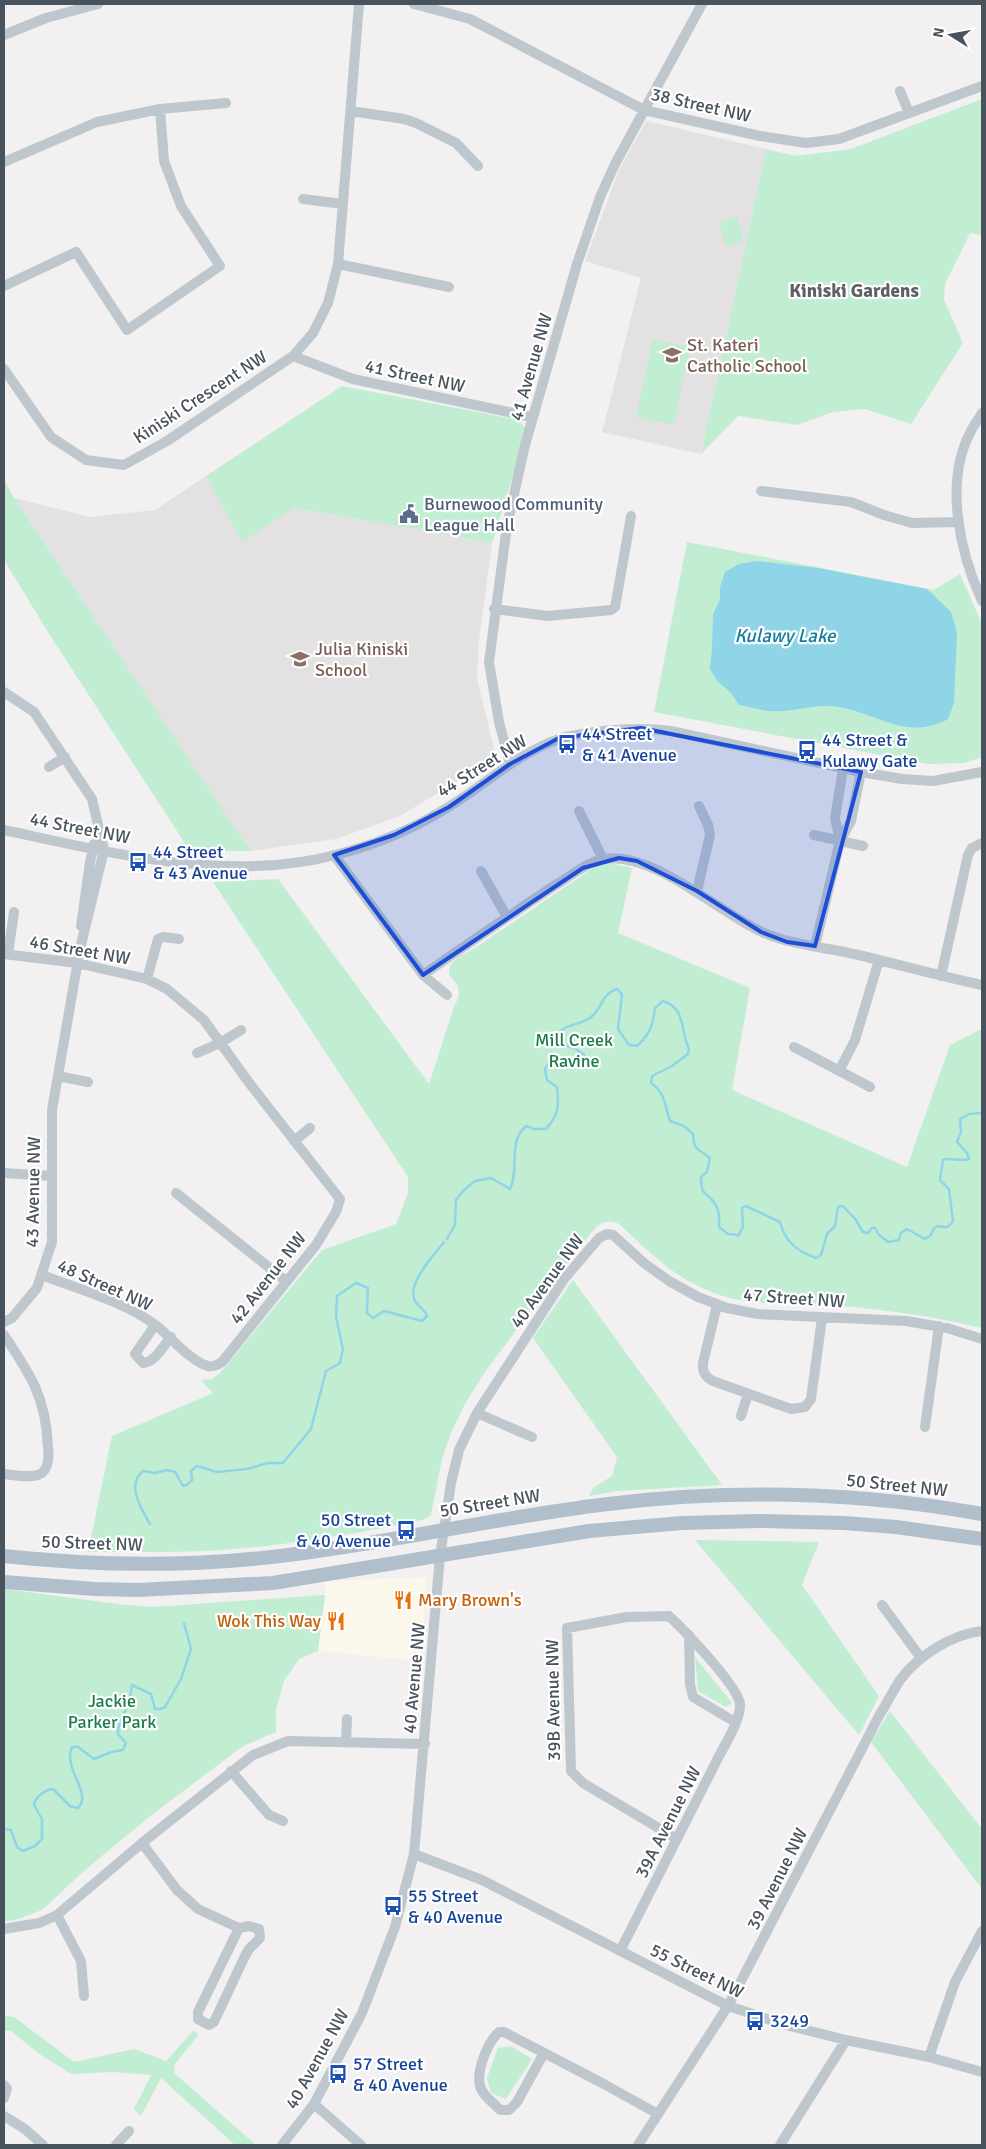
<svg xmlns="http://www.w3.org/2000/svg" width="986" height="2149" font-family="Signika,sans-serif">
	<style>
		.commercial { fill: #fbf7eb }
		.education { fill: #e3e1e2 }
		.green { fill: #c1edd3 }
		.water { fill: #90d4e8 }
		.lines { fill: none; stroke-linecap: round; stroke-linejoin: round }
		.stream { stroke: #90d4e8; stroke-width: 2.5 }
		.minor { stroke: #bfc7ce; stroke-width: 10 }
		.major { stroke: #b1bfcd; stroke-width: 14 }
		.marked { fill: #1d4ed8; fill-opacity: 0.2; stroke: #1d4ed8; stroke-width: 4; stroke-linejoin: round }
		.labels { text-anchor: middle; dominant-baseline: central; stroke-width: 4.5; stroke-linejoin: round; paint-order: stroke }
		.street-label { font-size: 18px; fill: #49535d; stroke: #fff }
		.education-label { font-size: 18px; fill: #785e54; stroke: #fff; text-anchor: start }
		.service-label { font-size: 18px; fill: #4e5e75; stroke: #fff; text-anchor: start }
		.transit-label { font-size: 18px; fill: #164399; stroke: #fff; text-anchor: start }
		.park-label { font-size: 18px; fill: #1c7b4d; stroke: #fff }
		.food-label { font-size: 18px; fill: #c56008; stroke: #fff; text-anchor: start }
		.neighbourhood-label { font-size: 19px; font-weight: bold; fill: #5d6065; stroke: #fff }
		.water-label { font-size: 19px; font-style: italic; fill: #137e9e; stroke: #fff }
	</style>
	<rect width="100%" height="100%" fill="#f2f0f0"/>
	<!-- commercial -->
	<path class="commercial" d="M427,1577L421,1661L318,1651L326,1581Z"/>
	<!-- education -->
	<path class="education" d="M646,121L766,149L701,454L602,432L641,278L585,261L619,170Z
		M206,476L242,541L294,508L492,543L479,640L477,678L496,758L400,816L336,839L251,851L14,498L90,517L155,510Z"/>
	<!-- green -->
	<path class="green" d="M982,99V235L970,233L945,284L944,300L963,343L911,424L865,409L833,412L797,425L738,416L701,454L766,149L796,156L851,149Z
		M737,217L744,241L726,246L719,223Z
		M653,339L690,347L674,425L636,417Z
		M342,386L519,420L527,430L492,543L294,508L242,542L206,476Z
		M4,480L14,498L251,851H190L51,637L4,560Z
		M687,542L934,590L960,574L982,624V757L964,763L929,764L654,712Z
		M608,863L632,868L618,933L750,988L732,1090L907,1167L950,1045L982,1029V1328C928,1315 874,1308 818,1304C784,1302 749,1306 717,1294C673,1278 652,1254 619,1224C609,1220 605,1221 596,1227L549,1286L485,1372L466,1402L451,1433L442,1459L431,1515L423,1520C365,1532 307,1542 247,1548C194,1553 141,1552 88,1552L112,1436L213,1393L201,1380L212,1379L220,1373L322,1250L396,1224L408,1193V1177L213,882L278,879L429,1084L454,1007C462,993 460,986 449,975C448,959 463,955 475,948L599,864Z
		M573,1280L722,1485L617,1491L589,1496L593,1488L612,1476L617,1457L533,1338Z
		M695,1540L819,1542L802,1585L879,1696L859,1735Z
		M4,1589L126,1605L153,1607L325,1595L318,1651L299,1659L284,1681L276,1710V1732L243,1746L149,1817L85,1870L42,1910L15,1920L4,1921Z
		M695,1657L732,1703L726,1707L698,1691Z
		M890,1711L982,1829V1892V1889L871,1742Z
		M4,2016L14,2017L74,2062L134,2049L166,2061L193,2031L199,2034L175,2064L174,2073L256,2145H235L161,2078L141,2116L134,2109L151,2075L113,2072L71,2074L38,2053L11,2031H4Z
		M511,2046L532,2059L506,2099L491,2093L487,2078L498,2048Z"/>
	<!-- water -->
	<path class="water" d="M757,561L818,568L927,589L951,612L957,633L954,703L948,719C905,743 873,709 830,706C811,705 788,713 769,711C759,710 749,706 739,705L731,693L717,681L710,669L712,647L713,614L720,600V587L725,572L739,564Z"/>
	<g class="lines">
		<!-- stream -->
		<path class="stream" d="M447,1239L455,1225L456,1200L464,1190L475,1181L491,1178L510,1189C520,1169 507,1142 526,1126L534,1129H546C559,1115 559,1105 557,1087L547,1080L545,1069L549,1062L557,1058L576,1067L582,1064L584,1055L576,1049L558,1042L556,1036C564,1023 580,1026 591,1017C603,1008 600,995 617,989L622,994L618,1029L629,1045L637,1046C650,1034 653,1025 655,1008L663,1001C686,1008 680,1030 689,1049L688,1054L672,1066L652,1076L651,1083C665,1092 665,1106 670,1121L684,1126L693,1134C694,1152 698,1148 710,1158L707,1172L701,1177C701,1198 707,1191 715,1204C720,1211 719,1219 719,1227L728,1234L739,1235L743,1226L742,1208L746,1206L780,1222C785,1242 797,1251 816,1258L821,1255L827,1234L835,1226L838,1207L843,1206L856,1220L863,1232L868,1233L872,1228H875L879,1235L888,1242L899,1240L901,1233L907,1229L925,1239L931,1235L934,1228L938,1226C945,1228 949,1228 953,1221L949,1189L940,1180L943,1160C952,1157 959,1162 969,1159L967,1153L957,1142L961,1132L960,1119L969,1114L982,1113
			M150,1524C141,1509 126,1484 143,1471L155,1473L167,1470L175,1472L183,1486L187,1485L192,1480L191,1471L197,1466L217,1472L247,1469L268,1463H283L311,1429L326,1371L340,1363L343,1349L336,1317L337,1296L356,1283L368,1288L367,1313L373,1318L384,1311L422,1321L427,1316C425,1309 418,1307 415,1301C406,1284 434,1255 444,1242
			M4,1829L11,1830L17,1847L23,1851L35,1846L42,1839V1819L34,1805C35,1797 46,1789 53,1789L70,1806L78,1808C93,1793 62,1768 72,1747H78L94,1759L111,1752L123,1750L126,1743L118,1734V1728L129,1702L132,1685L151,1694L155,1709H160L165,1707L181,1679L191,1649L184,1623"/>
		<!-- minor -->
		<path class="minor" d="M414,4L470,19L644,110L760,136L806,143L839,139L982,86
			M4,35L46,18L98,4
			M900,91L909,113
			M351,111L404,119L416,123L456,143L478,166
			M4,162L97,122L160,109L226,103
			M303,199L343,204
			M338,264L449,287
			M4,286L76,252L127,330L220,266L181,206L164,161L160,109
			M293,356L353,379L532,417
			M4,369L51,437L86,460L124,465L167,441L293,356L313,333L328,303L338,264L359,4
			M982,413C978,420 973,426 970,433C944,483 960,553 982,601
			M761,491L851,502L884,515L912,523L957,522
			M494,609L548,616L611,610L615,607L616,602L631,516
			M4,692L34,712L92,799L104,850L80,949L52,1110V1242L37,1288L12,1318L4,1322
			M510,764L499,722L489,662L507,526L525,445L577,264L600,197L615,164L702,4
			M49,767L65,757
			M579,811L603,859
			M4,830C112,853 230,884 339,854C377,844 417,827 450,806C486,784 518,753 559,739C566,736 574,736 581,734C613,729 640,727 671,731L861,772L902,779L933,781L982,772
			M814,835L863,846
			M840,841L835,818L843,769
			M334,855L423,975L447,995
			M481,871L507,917
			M697,891L710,835L708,825L699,806
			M81,926L90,862L94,844
			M815,946L840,841L851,821L861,772
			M4,954L77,963L147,979L167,989L204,1020L250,1084L340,1199L336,1212L316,1245L222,1362C217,1365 214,1367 208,1366C193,1363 170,1337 157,1326C124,1301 80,1290 42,1275
			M8,954L14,912
			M423,975C466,945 510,915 554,886C570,877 586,862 604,859C653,851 718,912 762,932C791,945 823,947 854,954C897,964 939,976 982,985
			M941,976L968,855L972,848L982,843
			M147,979L158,939L163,937L179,939
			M794,1047L870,1087
			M197,1053L220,1043L241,1030
			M839,1071L855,1040L879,960
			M58,1076L88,1082
			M294,1141L310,1128
			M4,1173L51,1176
			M176,1193L286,1281
			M717,1305L703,1363C702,1372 705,1377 713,1381L791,1409L805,1407L811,1399L822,1318
			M155,1325L135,1354L143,1363C155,1362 163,1346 171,1337
			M4,1335C31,1375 46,1398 48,1447C49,1456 49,1467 42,1473C34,1479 14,1475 4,1474
			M477,1413L532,1437
			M741,1416L748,1394
			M925,1427L939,1326
			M882,1605L921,1658
			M689,1635L690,1684L693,1697L735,1722
			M346,1742L347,1719
			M231,1771L269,1815L283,1821
			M142,1843L177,1890L198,1909L239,1928L249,1926L259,1929L260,1938L249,1949L244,1958L214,2022L209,2025L198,2019V2012L239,1928
			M414,1854L482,1880L728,2006L786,2025L846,2040L929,2057L982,2072
			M57,1915L81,1961L84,1996
			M4,1929L39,1923L57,1915L142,1843L253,1755L288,1741L425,1744
			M620,1951C652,1888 684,1826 715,1764C722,1749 741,1721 740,1704C738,1686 684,1630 669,1616L627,1617L567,1628L571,1771L583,1783L677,1839
			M544,2053L517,2102L509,2110H500C494,2103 482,2095 480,2086C476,2070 488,2042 499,2032H504L602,2083L658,2114
			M929,2057L955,1982L982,1931
			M4,2085L7,2089L4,2098
			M314,2104L361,2145
			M4,2116L25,2129L43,2145
			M116,2145L129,2131
			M282,2145L314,2104L362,2013L395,1927L414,1854L440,1556L451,1483L459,1450L477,1413L564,1279L599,1238L607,1234L613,1235L644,1263L669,1281L698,1297L727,1308L758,1314L906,1321L947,1328L982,1339
			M638,2145L728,2006L880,1714C887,1703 893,1691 900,1680C918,1656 952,1634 982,1631
			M780,2145L846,2040"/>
		<!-- major -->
		<path class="major" d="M4,1556C96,1566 188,1567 280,1556C390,1543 498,1517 608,1504C732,1489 859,1492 982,1514
			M4,1582L95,1589L138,1590L273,1583L589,1531L682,1523L759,1521L844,1523L896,1527L982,1539"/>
	</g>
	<!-- marked area -->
	<path class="marked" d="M641,728L861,772L815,946L787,942L761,932L697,891L637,861L619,858L583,868L423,975L334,855L394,835L449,807L510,764L559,738Z"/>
	<!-- icons -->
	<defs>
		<g id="school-bare" transform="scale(1.5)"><path d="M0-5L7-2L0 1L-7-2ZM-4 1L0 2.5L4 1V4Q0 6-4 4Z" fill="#8d6e63" stroke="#fff" stroke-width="2.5" paint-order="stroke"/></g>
		<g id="civic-bare" transform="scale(1.5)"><path d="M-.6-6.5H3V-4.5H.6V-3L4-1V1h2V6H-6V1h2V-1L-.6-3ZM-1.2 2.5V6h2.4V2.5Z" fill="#5c6f8a" stroke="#fff" stroke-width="2.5" paint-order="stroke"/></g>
		<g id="bus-bare" transform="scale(1.5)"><path d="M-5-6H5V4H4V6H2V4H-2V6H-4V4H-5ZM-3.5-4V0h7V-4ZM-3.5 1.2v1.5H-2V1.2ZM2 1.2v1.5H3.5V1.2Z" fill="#1a4fb4" stroke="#fff" stroke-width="2.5" paint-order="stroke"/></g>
		<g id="restaurant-bare" transform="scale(1.5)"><path d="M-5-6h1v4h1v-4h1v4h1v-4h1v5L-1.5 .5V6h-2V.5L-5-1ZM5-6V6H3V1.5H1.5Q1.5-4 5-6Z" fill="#e8710a" stroke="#fff" stroke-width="2.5" paint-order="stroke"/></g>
	</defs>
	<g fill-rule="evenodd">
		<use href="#school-bare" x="672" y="355"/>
		<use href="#civic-bare" x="409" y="514"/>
		<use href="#school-bare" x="300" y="659"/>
		<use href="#bus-bare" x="567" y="744"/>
		<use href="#bus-bare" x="807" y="750"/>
		<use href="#bus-bare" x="138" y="862"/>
		<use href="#bus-bare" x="406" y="1530"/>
		<use href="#restaurant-bare" x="403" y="1600"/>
		<use href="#restaurant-bare" x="336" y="1621"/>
		<use href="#bus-bare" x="393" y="1906"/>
		<use href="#bus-bare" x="755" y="2021"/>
		<use href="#bus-bare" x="338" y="2074"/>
	</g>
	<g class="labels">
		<!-- street labels -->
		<g class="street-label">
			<text transform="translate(701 105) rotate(13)">38 Street NW</text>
			<text transform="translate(531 367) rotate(-74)">41 Avenue NW</text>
			<text transform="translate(415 376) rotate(12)">41 Street NW</text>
			<text transform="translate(200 397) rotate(-33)">Kiniski Crescent NW</text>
			<text transform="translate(482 766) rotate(-32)">44 Street NW</text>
			<text transform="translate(80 828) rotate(11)">44 Street NW</text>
			<text transform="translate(80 950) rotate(10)">46 Street NW</text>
			<text transform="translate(33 1192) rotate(-89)">43 Avenue NW</text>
			<text transform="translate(268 1278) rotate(-52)">42 Avenue NW</text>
			<text transform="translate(547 1281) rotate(-54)">40 Avenue NW</text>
			<text transform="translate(105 1285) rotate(24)">48 Street NW</text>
			<text transform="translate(794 1298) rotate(4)">47 Street NW</text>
			<text transform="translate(897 1485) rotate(6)">50 Street NW</text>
			<text transform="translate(490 1503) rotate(-9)">50 Street NW</text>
			<text transform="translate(92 1543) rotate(2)">50 Street NW</text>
			<text transform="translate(414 1678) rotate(-85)">40 Avenue NW</text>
			<text transform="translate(553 1700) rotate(-91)">39B Avenue NW</text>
			<text transform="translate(668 1822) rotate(-63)">39A Avenue NW</text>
			<text transform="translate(777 1879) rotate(-63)">39 Avenue NW</text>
			<text transform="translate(697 1971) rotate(26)">55 Street NW</text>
			<text transform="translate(317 2059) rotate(-61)">40 Avenue NW</text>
		</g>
		<!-- education labels -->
		<g class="education-label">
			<text x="687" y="345">St. Kateri<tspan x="687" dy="21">Catholic School</tspan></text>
			<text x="315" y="649">Julia Kiniski<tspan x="315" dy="21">School</tspan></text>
		</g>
		<!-- service labels -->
		<g class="service-label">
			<text x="424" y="504">Burnewood Community<tspan x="424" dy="21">League Hall</tspan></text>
		</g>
		<!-- transit labels -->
		<g class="transit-label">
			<text x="582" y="734">44 Street<tspan x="582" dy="21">&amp; 41 Avenue</tspan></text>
			<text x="822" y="740">44 Street &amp;<tspan x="822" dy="21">Kulawy Gate</tspan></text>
			<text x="153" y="852">44 Street<tspan x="153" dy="21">&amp; 43 Avenue</tspan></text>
			<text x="391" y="1520" text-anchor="end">50 Street<tspan x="391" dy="21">&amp; 40 Avenue</tspan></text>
			<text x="408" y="1896">55 Street<tspan x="408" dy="21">&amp; 40 Avenue</tspan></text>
			<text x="770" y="2021">3249</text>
			<text x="353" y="2064">57 Street<tspan x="353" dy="21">&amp; 40 Avenue</tspan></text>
		</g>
		<!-- park labels -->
		<g class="park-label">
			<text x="574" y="1040">Mill Creek<tspan x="574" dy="21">Ravine</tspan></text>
			<text x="112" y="1701">Jackie<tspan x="112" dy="21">Parker Park</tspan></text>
		</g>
		<!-- food labels -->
		<g class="food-label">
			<text x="418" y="1600">Mary Brown's</text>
			<text x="321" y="1621" text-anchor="end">Wok This Way</text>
		</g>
		<!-- neighbourhood labels -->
		<g class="neighbourhood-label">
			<text x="854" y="291">Kiniski Gardens</text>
		</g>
		<!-- water labels -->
		<g class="water-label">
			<text x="785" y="636">Kulawy Lake</text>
		</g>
	</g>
	<!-- border -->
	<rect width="986" height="2149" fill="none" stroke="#49535d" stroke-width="10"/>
	<!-- north arrow -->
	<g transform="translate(951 35) rotate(281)" stroke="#ffffff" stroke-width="4" paint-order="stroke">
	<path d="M0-4L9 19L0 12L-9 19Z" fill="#49535d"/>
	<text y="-8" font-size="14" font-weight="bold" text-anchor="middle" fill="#49535d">N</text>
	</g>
</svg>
